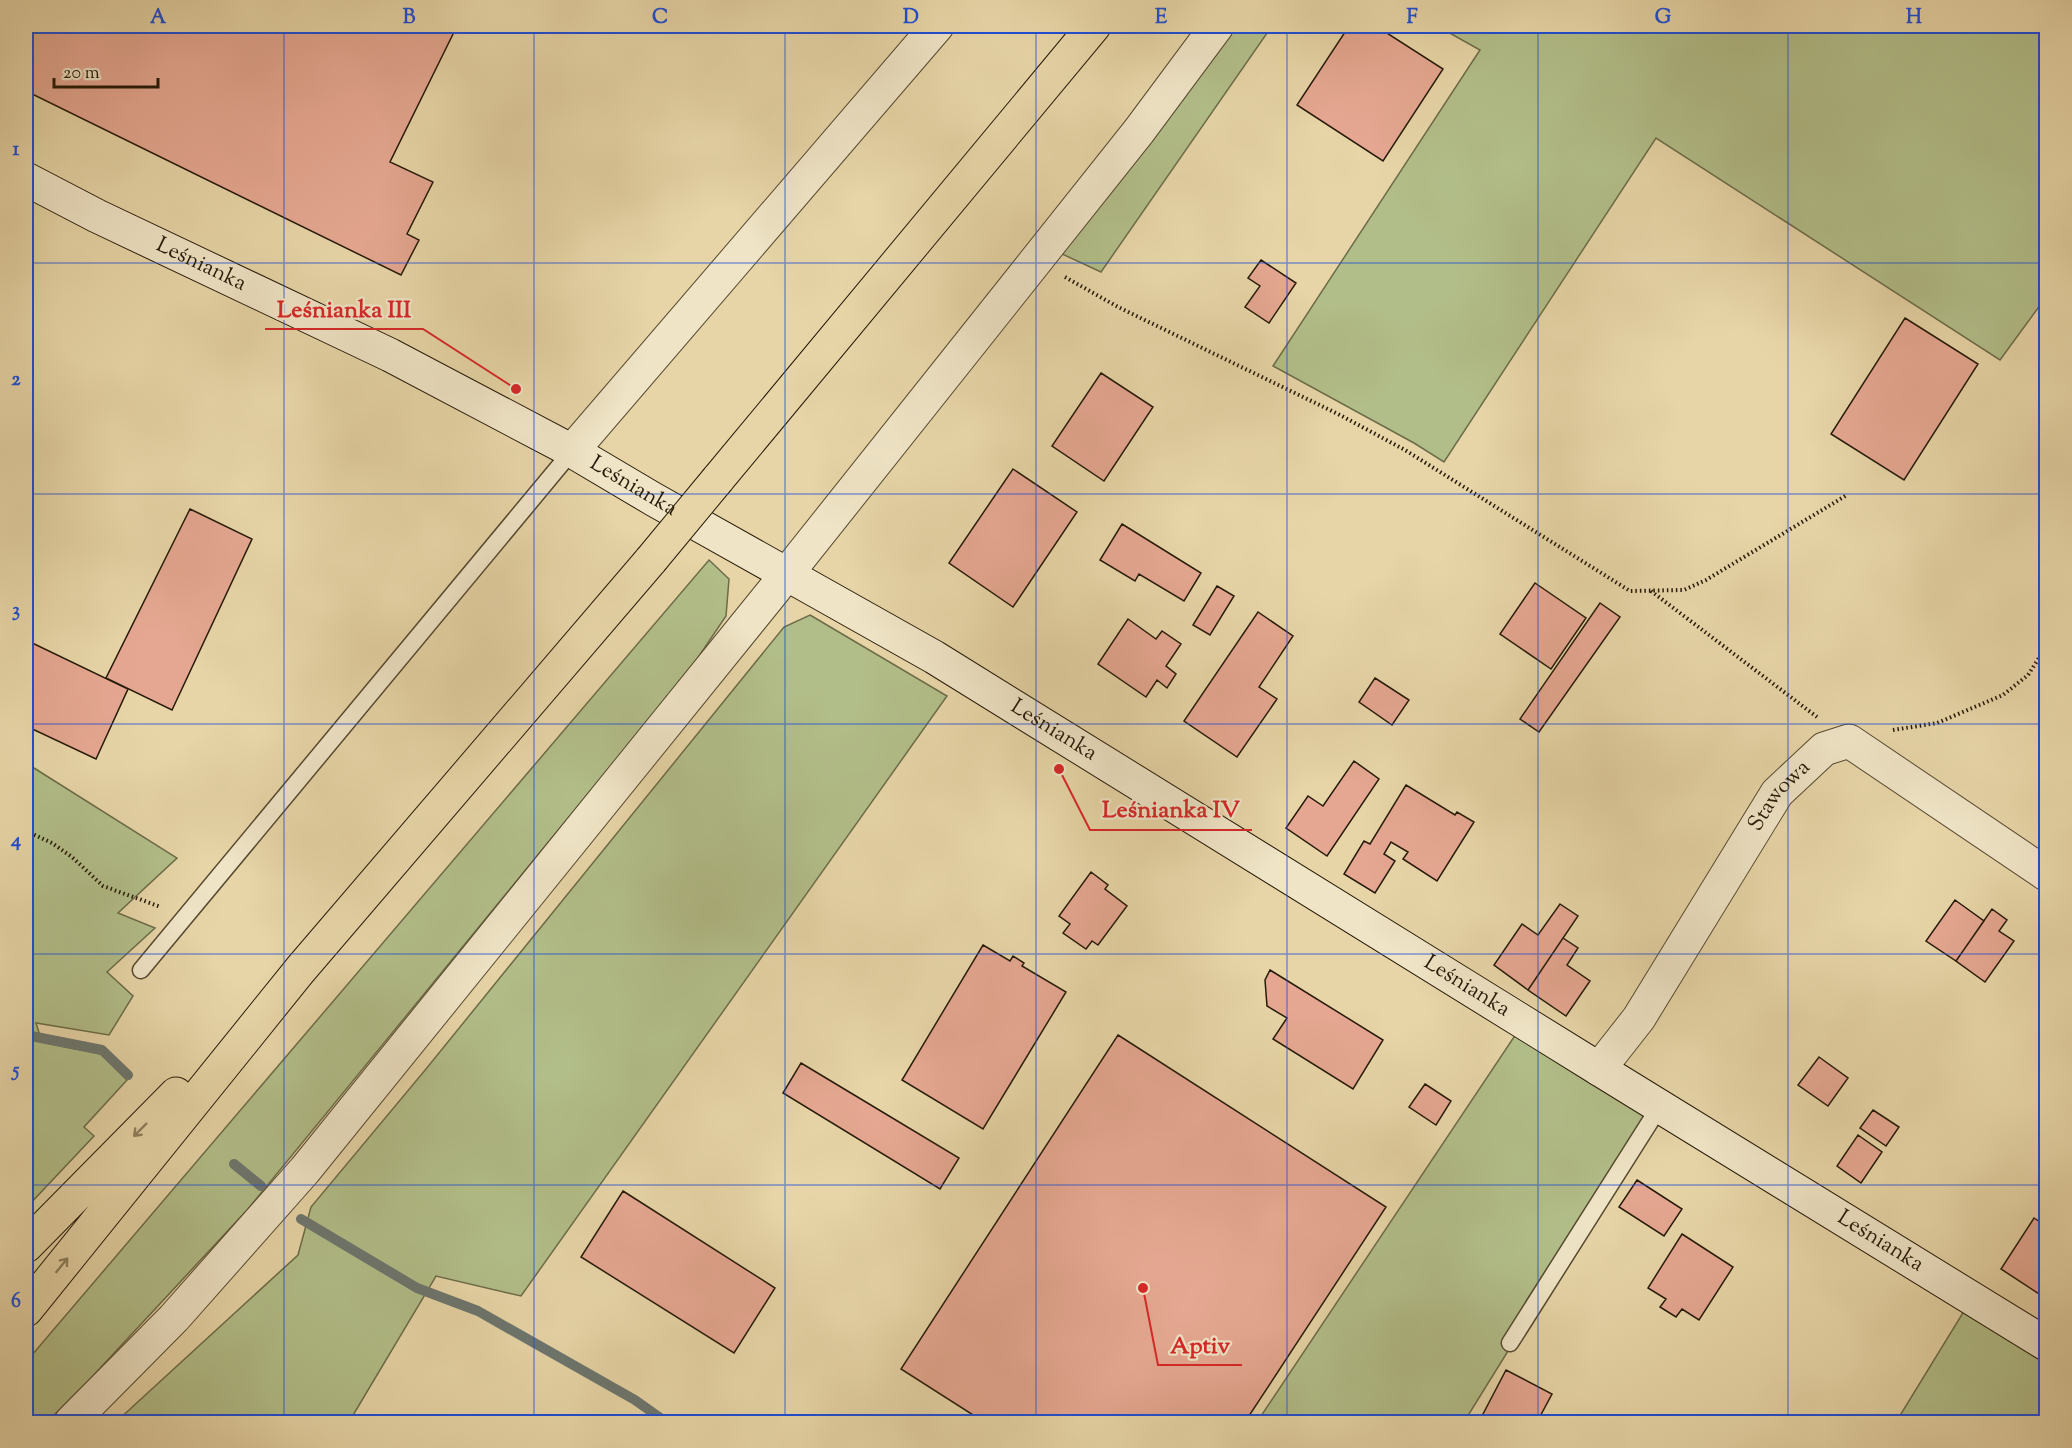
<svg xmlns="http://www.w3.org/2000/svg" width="2072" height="1448" font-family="'Sorts Mill Goudy',serif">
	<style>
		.green { fill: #b2be89; stroke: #6c6c48; stroke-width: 1.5 }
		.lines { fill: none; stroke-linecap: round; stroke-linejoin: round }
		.stream { stroke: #6d776f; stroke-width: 10 }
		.building { fill: #e5a791; stroke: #261a08; stroke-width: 1.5 }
		.lane-casing { stroke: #564930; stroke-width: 19 }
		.street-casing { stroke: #564930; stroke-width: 35 }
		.secondary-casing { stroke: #261a08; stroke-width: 35 }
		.highway-casing { stroke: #261a08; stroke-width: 35 }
		.path { stroke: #261a08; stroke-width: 4; stroke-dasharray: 1.5 3; stroke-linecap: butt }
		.lane { stroke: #efe4c6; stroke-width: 16 }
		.street { stroke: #efe4c6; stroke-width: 33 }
		.secondary { stroke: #efe4c6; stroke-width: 33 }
		.highway { stroke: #e7d5a7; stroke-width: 33 }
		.highway-bridge-casing { stroke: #261a08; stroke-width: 35; stroke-linecap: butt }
		.highway-bridge { stroke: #e7d5a7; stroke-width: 33 }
		.oneway { stroke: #90815f }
		.grid { fill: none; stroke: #1d4ed8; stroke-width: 1.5; stroke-opacity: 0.55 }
		.labels { text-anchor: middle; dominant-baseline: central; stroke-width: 4.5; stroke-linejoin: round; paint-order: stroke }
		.street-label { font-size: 22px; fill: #261a08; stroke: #efe4c6 }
		.leader { fill: none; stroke: #d62828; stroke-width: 2 }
		.callout-dot { fill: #d62828; stroke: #efe4c6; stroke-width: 2 }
		.callout-label { font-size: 24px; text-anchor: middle; font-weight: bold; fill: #d62828; stroke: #efe4c6; stroke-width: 4.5; stroke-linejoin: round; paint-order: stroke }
		.neatline { fill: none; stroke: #1d4ed8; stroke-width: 2 }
		.grid-label { font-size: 20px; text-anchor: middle; font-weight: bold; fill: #1d4ed8 }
	</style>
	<rect width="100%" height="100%" fill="#e7d5a7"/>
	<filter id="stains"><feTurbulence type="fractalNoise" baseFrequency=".00333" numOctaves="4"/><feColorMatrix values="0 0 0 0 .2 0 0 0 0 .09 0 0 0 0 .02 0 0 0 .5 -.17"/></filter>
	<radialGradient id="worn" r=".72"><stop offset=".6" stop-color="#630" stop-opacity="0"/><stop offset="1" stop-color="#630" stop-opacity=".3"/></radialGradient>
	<!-- green -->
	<path class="green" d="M1229,26H1272L1101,272L1060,253Z
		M1437,26H2046V297L2000,360L1656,138L1444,462L1414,443L1273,366L1480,50Z
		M709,560L729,579L726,616L691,668L248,1209L90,1379L47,1422H26V1362Z
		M810,615L947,696L521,1296L436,1276L349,1422H116L298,1255L311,1207L426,1069L784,627Z
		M26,763L177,858L118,913L155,928L107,972L133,996L109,1035L36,1023L42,1042L101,1054L127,1080L84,1127L94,1136L26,1208Z
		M1524,1022L1660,1106L1464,1422H1257Z
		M1972,1298L2046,1344V1422H1896Z"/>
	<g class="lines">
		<!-- stream -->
		<path class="stream" d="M26,1035L102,1050L128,1075
			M234,1164L261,1186
			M301,1219L417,1288L478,1311L635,1400L666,1422"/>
	</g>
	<!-- building -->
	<path class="building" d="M26,26H457L390,162L433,182L407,234L419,240L401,275L26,91Z
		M1349,26H1376L1443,69L1383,161L1297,105Z
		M1261,260L1296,283L1269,323L1245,307L1260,286L1248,278Z
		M1905,318L1978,364L1904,480L1831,434Z
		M1101,373L1153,407L1104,481L1052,446Z
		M1013,469L1077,512L1013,607L949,563Z
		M190,509L252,539L172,710L106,678Z
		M1122,524L1201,573L1184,601L1139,574L1135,581L1100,560Z
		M1535,583L1586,618L1551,669L1500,634Z
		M1217,586L1234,596L1210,635L1193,625Z
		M1600,603L1620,617L1539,732L1520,719Z
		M1258,612L1293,636L1259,687L1277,699L1237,757L1184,721Z
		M1128,619L1156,639L1162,631L1181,644L1166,666L1176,674L1167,688L1157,680L1146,697L1098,664Z
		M26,640L128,689L96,759L26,726Z
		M1375,678L1409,700L1392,725L1359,702Z
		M1354,761L1379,779L1327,856L1286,828L1308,796L1323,806Z
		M1406,785L1455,815L1457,812L1474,822L1437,881L1403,859L1408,852L1391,842L1384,854L1395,861L1375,893L1344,874L1364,841L1370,844Z
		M1091,872L1108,885L1105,889L1127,906L1098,945L1092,941L1086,949L1063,933L1070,924L1059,916Z
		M1955,900L1984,921L1956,961L1926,941Z
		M1560,904L1578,916L1528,990L1494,965L1522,924L1538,935Z
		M1992,909L2007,920L1999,931L2014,941L1985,982L1956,961Z
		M1563,938L1578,948L1567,965L1590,981L1566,1016L1528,990Z
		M983,945L1010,961L1013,956L1024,963L1022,966L1066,992L983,1129L902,1080Z
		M1270,970L1383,1040L1353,1089L1273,1039L1287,1018L1267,1006L1265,980Z
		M1118,1035L1386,1207L1245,1422H984L901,1369Z
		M1819,1057L1848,1078L1828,1106L1798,1085Z
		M801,1063L959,1158L940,1189L783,1093Z
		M1425,1084L1451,1101L1436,1125L1409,1107Z
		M1873,1110L1899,1127L1886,1146L1860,1128Z
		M1858,1135L1882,1152L1861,1183L1837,1166Z
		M1637,1180L1682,1209L1664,1236L1619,1207Z
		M623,1191L775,1288L734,1353L581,1257Z
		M2034,1218L2046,1226V1283L2039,1294L2001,1269Z
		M1682,1234L1733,1267L1699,1320L1682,1309L1676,1317L1660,1307L1666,1299L1648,1288Z
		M2046,1283V1299L2039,1294Z
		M1506,1370L1552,1394L1537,1422H1493L1482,1416Z"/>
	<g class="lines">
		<!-- lane casing -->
		<g class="lane-casing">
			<path id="lane" d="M141,970L572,451
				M1510,1343L1660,1106"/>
		</g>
		<!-- street casing -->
		<g class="street-casing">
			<g id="street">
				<path d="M572,451L937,26"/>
				<path id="s1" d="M1599,1069L1639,1018L1777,793L1824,749L1849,741L2046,874"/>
				<path d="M71,1422L174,1318L305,1170L774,590L1139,131L1217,26"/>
			</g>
		</g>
		<!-- secondary casing -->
		<g class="secondary-casing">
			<g id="secondary">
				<path id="s2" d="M26,179L97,216L390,355L572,451L653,499L934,657L1599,1069L2046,1344"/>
			</g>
		</g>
		<!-- highway casing -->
		<g class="highway-casing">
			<path id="highway" d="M718,479L1094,26
				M26,1246L176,1094
				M26,1310L300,970L651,560"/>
		</g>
		<!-- path -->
		<path class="path" d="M1065,277L1118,307L1338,414L1405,450L1630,591L1684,590L1706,580L1847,495
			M1651,591L1817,717
			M1893,730L1937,723L2003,695L2028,675L2046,647
			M26,831L52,843L72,857L103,886L161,907"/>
		<!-- lane -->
		<use href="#lane" class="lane"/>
		<!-- street -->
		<use href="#street" class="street"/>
		<!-- secondary -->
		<use href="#secondary" class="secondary"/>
		<!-- highway -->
		<use href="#highway" class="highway"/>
		<!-- highway-bridge casing -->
		<g class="highway-bridge-casing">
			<path id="highway-bridge" d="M651,560L718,479"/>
		</g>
		<!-- highway-bridge -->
		<use href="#highway-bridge" class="highway-bridge"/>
	</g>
	<!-- one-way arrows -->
	<defs><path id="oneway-shaft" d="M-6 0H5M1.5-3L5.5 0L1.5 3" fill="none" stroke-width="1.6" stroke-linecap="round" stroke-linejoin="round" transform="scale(1.5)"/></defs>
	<g class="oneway">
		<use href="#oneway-shaft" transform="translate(140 1130) rotate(135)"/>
		<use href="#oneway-shaft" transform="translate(62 1265) rotate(-51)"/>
	</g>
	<!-- grid -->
	<path class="grid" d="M284,26V1422M534,26V1422M785,26V1422M1036,26V1422M1287,26V1422M1538,26V1422M1788,26V1422M26,263H2046M26,494H2046M26,724H2046M26,954H2046M26,1185H2046"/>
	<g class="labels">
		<!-- street labels -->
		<g class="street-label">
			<text stroke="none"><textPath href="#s2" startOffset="195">Leśnianka</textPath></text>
			<text stroke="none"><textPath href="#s2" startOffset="681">Leśnianka</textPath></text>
			<text stroke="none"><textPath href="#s2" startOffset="1167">Leśnianka</textPath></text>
			<text stroke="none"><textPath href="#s1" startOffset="328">Stawowa</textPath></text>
			<text stroke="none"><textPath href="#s2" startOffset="1653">Leśnianka</textPath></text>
			<text stroke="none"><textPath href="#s2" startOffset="2139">Leśnianka</textPath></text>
		</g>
	</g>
	<!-- callouts -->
	<path class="leader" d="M516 389L423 329H265M1059 769L1090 830H1252M1143 1288L1158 1365H1242"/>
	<g class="callout-dot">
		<circle cx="516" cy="389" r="6"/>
		<circle cx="1059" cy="769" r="6"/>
		<circle cx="1143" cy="1288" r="6"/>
	</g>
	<g class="callout-label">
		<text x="344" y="317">Leśnianka III</text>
		<text x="1171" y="817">Leśnianka IV</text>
		<text x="1200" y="1353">Aptiv</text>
	</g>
	<!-- margin -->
	<rect width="2072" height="1448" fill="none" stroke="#e7d5a7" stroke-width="66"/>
	<!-- scale -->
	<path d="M54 78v9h104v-9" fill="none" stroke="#261a08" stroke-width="3"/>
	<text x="63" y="78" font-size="18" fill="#261a08" stroke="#efe4c6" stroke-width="4.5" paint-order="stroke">20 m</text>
	<rect x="33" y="33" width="2006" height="1382" class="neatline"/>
	<g class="grid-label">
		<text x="158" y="23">A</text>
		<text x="409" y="23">B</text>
		<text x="660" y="23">C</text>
		<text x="911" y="23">D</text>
		<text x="1161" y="23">E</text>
		<text x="1412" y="23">F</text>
		<text x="1663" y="23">G</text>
		<text x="1914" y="23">H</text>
		<text x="16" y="155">1</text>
		<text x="16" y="385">2</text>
		<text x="16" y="616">3</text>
		<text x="16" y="846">4</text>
		<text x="16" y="1076">5</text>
		<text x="16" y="1307">6</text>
	</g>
	<rect width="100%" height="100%" filter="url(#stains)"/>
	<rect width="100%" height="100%" fill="url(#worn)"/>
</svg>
